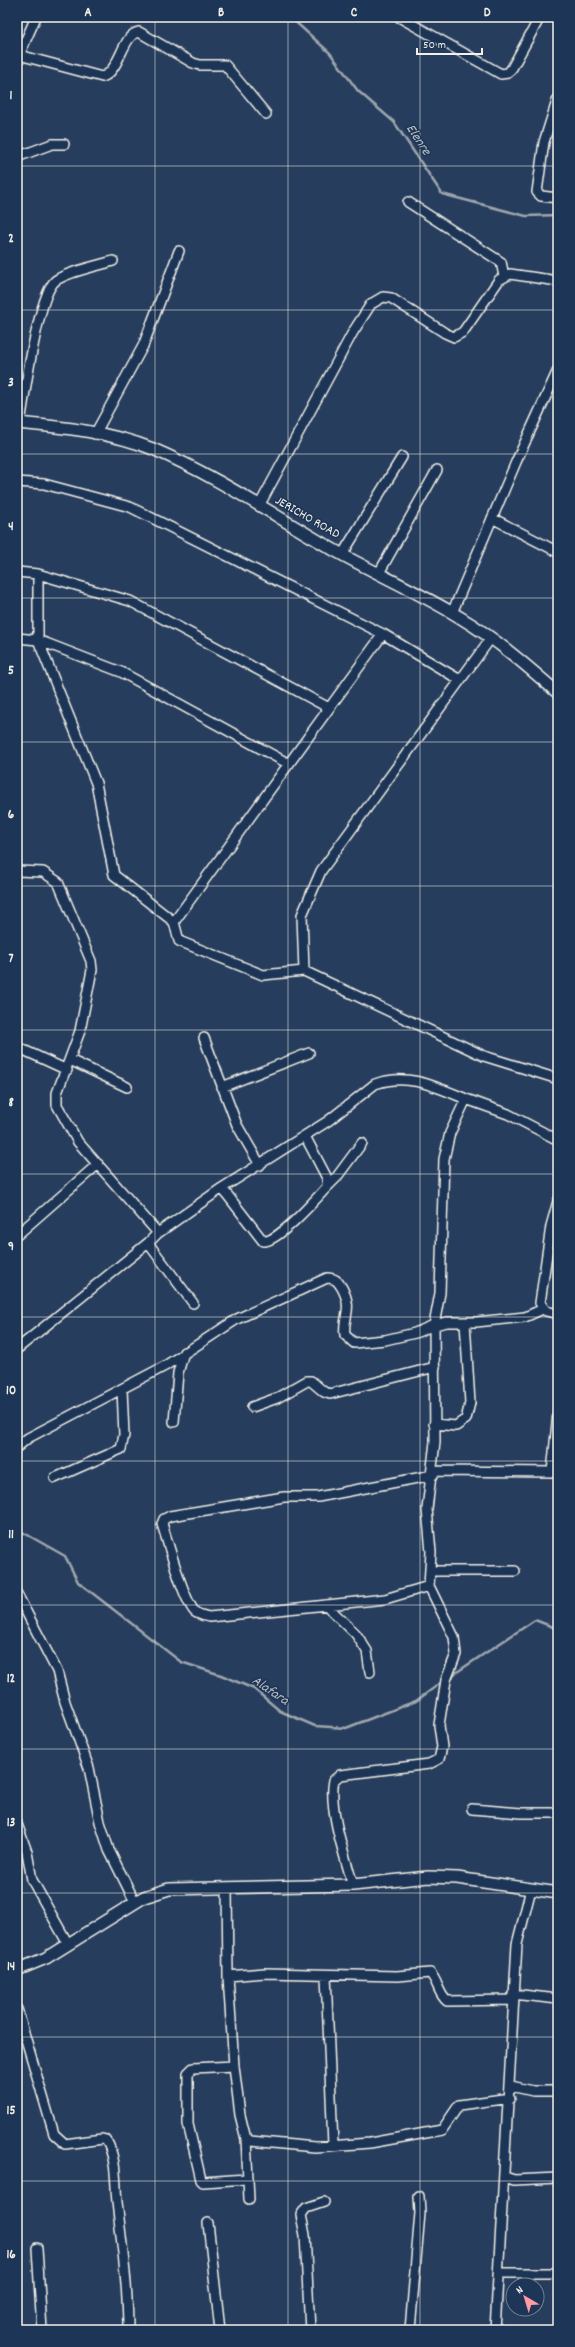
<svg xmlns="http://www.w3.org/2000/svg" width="575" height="2347" font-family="Dekko,sans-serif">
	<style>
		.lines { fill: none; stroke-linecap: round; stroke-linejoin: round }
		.stream { stroke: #9fa7ae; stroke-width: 2.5 }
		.minor-casing { stroke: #f4f1e8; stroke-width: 12 }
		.tertiary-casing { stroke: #f4f1e8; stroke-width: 14 }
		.minor { stroke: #1d3557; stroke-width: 9 }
		.tertiary { stroke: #1d3557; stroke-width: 11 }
		.grid { fill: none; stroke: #f4f1e8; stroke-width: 1; stroke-opacity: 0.55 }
		.labels { text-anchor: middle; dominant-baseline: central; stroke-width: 3; stroke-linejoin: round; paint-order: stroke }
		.street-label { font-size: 13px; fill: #f4f1e8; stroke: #1d3557 }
		.water-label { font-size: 14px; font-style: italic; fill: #bcbfc2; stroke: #1d3557 }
		.neatline { fill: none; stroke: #f4f1e8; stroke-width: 1.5 }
		.grid-label { font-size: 13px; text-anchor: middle; font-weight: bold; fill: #f4f1e8 }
	</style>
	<rect width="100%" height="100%" fill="#263d5d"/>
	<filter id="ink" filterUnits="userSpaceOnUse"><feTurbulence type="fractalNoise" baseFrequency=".025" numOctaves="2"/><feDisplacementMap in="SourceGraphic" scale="8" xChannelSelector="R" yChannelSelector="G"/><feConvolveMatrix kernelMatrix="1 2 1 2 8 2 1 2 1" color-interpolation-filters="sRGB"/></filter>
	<g filter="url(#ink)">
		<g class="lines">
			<!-- stream -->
			<path class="stream" d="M290,17L330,53L358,91L394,122L442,194L526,216L558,215
				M17,1529L65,1556L78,1582L181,1662L221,1675L254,1689L280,1711L315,1726L346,1728L416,1701L442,1682
				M451,1676L535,1620L558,1629"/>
			<!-- minor casing -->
			<g class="minor-casing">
				<path id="minor" d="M399,17L501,74L508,73L512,68L540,17
					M19,55L102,77C120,72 122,34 139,32L193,63L200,65H225L266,114
					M17,60L36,17
					M558,98L544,142L537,192L541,196L558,198
					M17,157L52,144H64
					M408,202L501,262L504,276
					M20,424C24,397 38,296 55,281C66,272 98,266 113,261
					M95,434L143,346L179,251
					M17,482L44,484L130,507L383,634
					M259,506L353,332L371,304L383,297L391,298L445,333L454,337L463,332L499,280L510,274L558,281
					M492,518L558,552
					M342,555L402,457
					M17,572L38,574L130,601L329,708
					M379,573L437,470
					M38,574V640L96,783L114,875L174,922
					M452,613L516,462L558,370
					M17,638L38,640L121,672L289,764
					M491,638L321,871L302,915L304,971L484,1056L558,1079
					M17,871L43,872L58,882L91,961L92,970L80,1031L57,1093V1105L78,1142L158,1233
					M304,971L263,975L179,941L174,922L383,634L460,680
					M204,1038L237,1125L260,1165
					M17,1047L67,1070
					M70,1060L127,1087
					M222,1087L309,1053
					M327,1187L336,1178L362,1143
					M222,1188L263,1241C276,1244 317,1198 327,1187V1178L305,1136
					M558,1201L551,1226L540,1303L546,1311L558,1314
					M17,1235L98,1164
					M148,1243L193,1303
					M17,1349L148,1243L158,1233L222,1188L328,1121L375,1084C407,1072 437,1087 466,1099
					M252,1407L277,1398L307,1381H311L324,1392L330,1394L435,1367
					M174,1422L178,1373L184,1352
					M434,1424L456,1426L466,1419L470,1403L465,1322
					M17,1447L28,1438L165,1366L237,1319L327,1278C335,1278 338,1281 342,1288C354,1310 342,1318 345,1335L354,1343L385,1340L415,1333L434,1325L447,1322H476L525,1317L543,1309
					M433,1471L552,1472L558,1413
					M55,1478L121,1449L124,1435L122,1389
					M430,1571H515
					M429,1586L385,1599L209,1617C205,1616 199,1615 195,1612C183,1600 168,1542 162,1524L164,1519L170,1516L284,1497H318L433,1475
					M17,1594L57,1671L65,1702L89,1768L100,1822L109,1850L135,1902
					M326,1605L356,1634L367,1651L370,1672
					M472,1809L521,1813H558
					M17,1824L27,1852L32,1880L68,1944
					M353,1885C345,1857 328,1808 334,1780L340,1775L429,1764L439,1759L442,1747L439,1725L446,1680L456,1654L454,1637L429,1586L431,1552L427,1509L435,1442L434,1325L440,1293L444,1159L450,1133L466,1099L508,1114L558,1140
					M227,1888L228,1976L234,2066L240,2115L246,2139L249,2199
					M326,1975L333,2145
					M228,1976L265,1973L397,1976L430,1973C438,1981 438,1994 447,2001L513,2000
					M513,1994L558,1999
					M17,2009L54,2134L65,2144L102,2139L106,2140C117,2158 115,2183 117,2202C122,2245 128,2287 128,2330
					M234,2066L193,2068L188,2073V2124L201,2180L203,2182L246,2179
					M511,2086L533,2091H558
					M246,2139L250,2141L315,2147L370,2143L442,2130L459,2105L510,2098
					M505,2177L514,2180L558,2178
					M208,2223L220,2330
					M37,2248L42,2330
					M500,2273H558
					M310,2330L305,2235L301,2215L306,2208L324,2202
					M410,2330L420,2213L419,2196
					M495,2330L517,1944L531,1889"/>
			</g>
			<!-- tertiary casing -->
			<g class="tertiary-casing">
				<path id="tertiary" d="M17,423C62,427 111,432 153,449C219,477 279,519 341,554C381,576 422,594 461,618C496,639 527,666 558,693
					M17,1970L46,1958L144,1897L169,1889L353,1885L428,1877L457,1878L558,1893"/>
			</g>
			<!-- minor -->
			<use href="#minor" class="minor"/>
			<!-- tertiary -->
			<use href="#tertiary" class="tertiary"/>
		</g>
	</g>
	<!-- grid -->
	<path class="grid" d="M155,17V2330M288,17V2330M420,17V2330M17,166H558M17,310H558M17,454H558M17,598H558M17,742H558M17,886H558M17,1030H558M17,1174H558M17,1317H558M17,1461H558M17,1605H558M17,1749H558M17,1893H558M17,2037H558M17,2181H558"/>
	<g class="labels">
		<!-- street labels -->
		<g class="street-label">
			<text transform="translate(307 518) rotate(30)">JERICHO ROAD</text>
		</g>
		<!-- water labels -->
		<g class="water-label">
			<text transform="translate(418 140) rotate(57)">Elenre</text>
			<text transform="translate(270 1691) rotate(34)">Alafara</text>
		</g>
	</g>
	<!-- margin -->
	<rect width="575" height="2347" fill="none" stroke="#1d3557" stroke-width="44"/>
	<!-- north arrow -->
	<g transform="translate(525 2297) rotate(322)"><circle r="19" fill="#1d3557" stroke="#738091"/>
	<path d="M0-3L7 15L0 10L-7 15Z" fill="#ff9aa2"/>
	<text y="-6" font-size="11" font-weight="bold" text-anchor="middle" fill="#f4f1e8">N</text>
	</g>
	<!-- scale -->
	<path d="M417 48v6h65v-6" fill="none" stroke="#f4f1e8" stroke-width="2"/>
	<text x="423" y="48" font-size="12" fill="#f4f1e8" stroke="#1d3557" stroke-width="3" paint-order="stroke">50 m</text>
	<rect x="22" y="22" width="531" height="2303" class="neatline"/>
	<g class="grid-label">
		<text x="88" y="16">A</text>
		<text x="221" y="16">B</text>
		<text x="354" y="16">C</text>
		<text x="487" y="16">D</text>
		<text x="11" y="99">1</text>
		<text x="11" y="242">2</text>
		<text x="11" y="386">3</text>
		<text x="11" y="530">4</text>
		<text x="11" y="674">5</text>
		<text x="11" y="818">6</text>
		<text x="11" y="962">7</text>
		<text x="11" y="1106">8</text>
		<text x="11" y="1250">9</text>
		<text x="11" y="1394">10</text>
		<text x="11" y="1538">11</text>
		<text x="11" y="1682">12</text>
		<text x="11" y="1826">13</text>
		<text x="11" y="1970">14</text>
		<text x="11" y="2114">15</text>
		<text x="11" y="2258">16</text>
	</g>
</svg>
